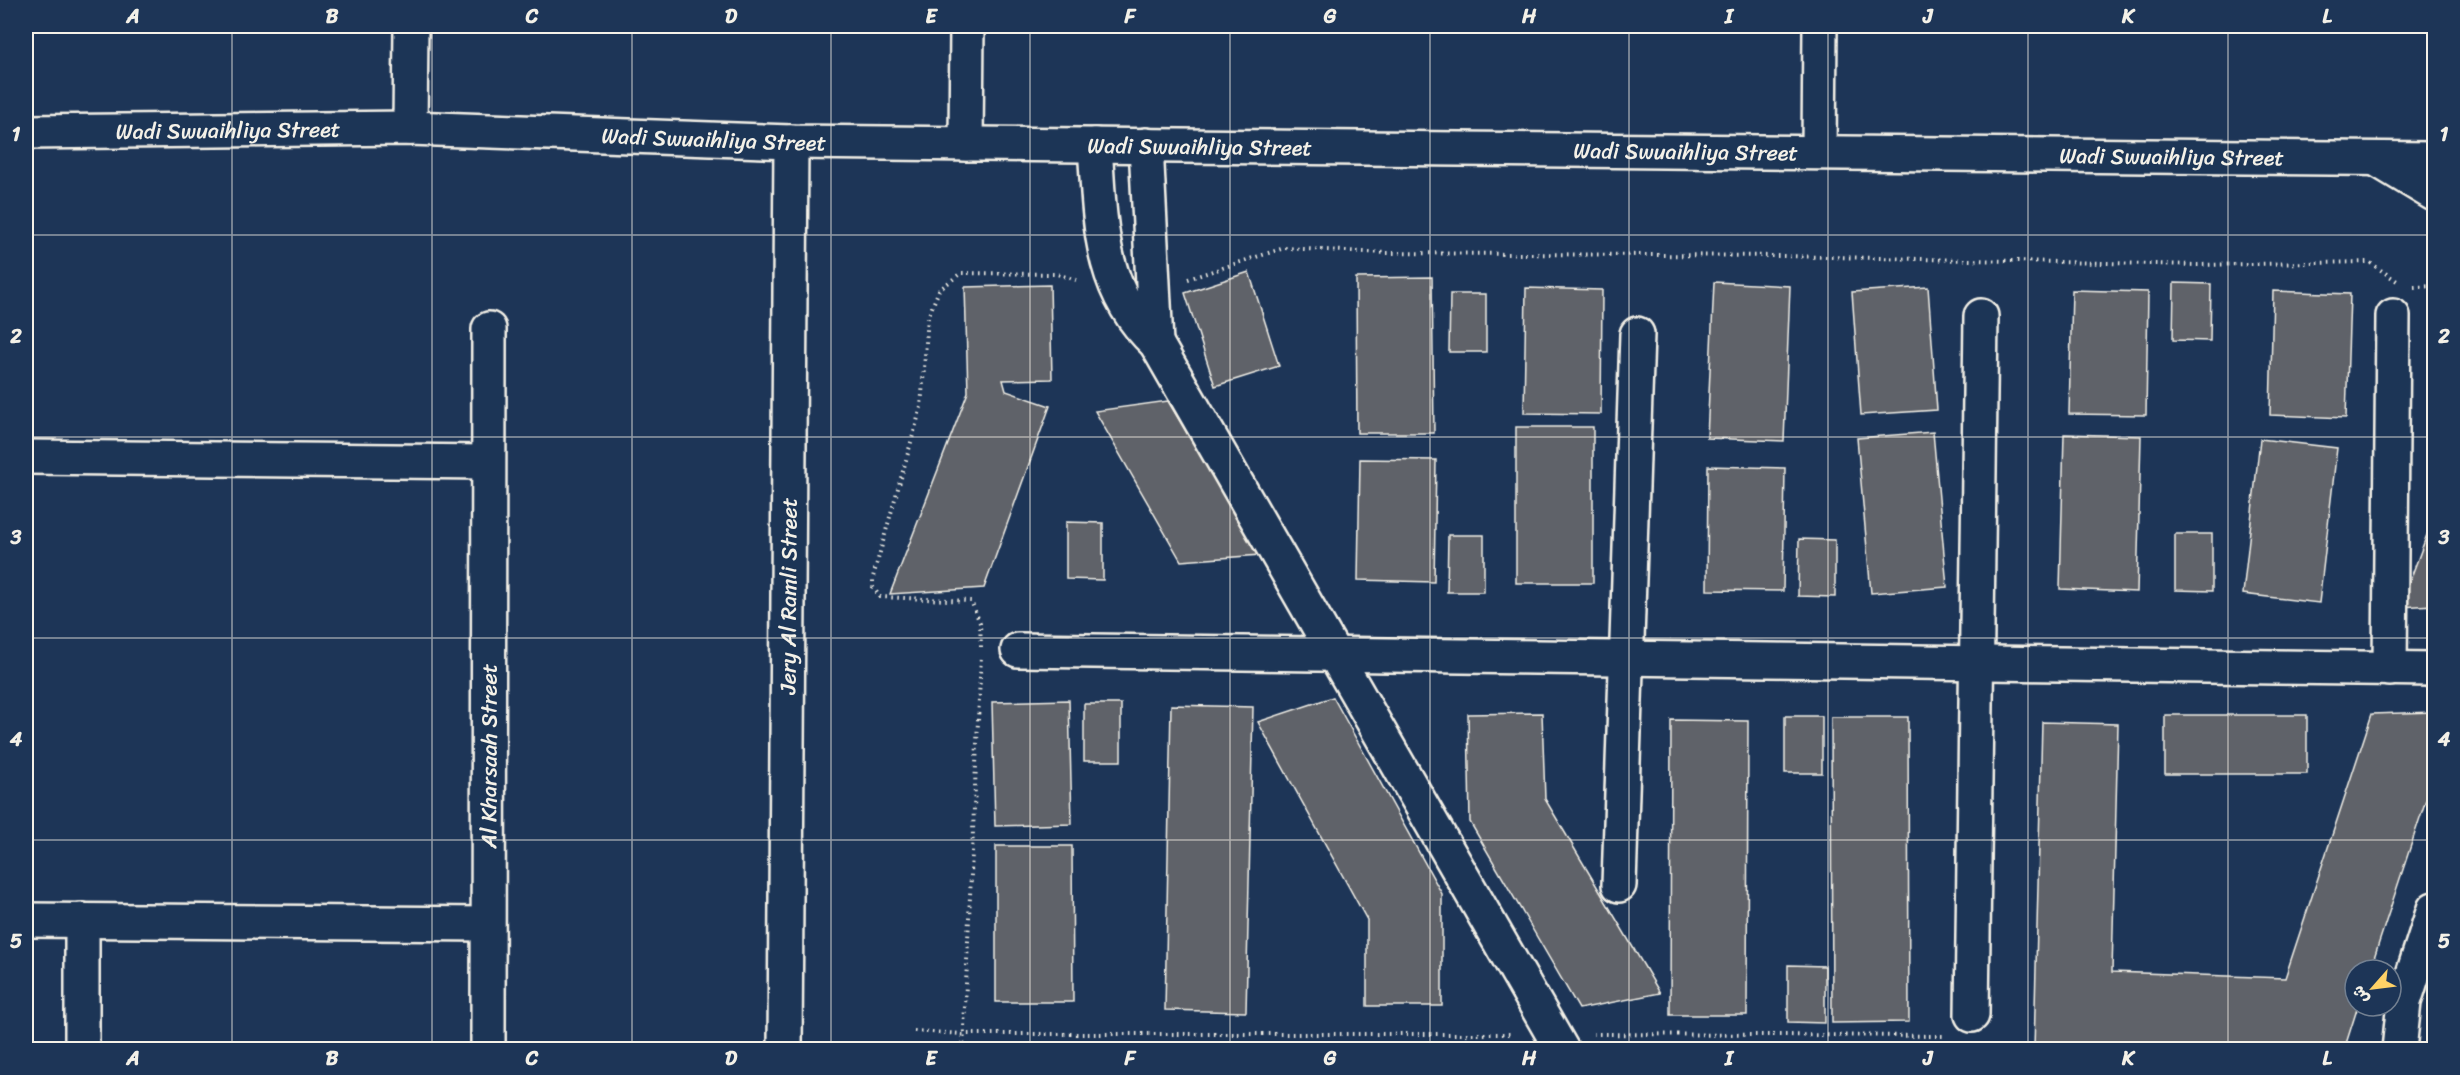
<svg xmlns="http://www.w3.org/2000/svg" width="2460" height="1075" font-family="Sriracha,'Playpen Sans Arabic',sans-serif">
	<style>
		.building { fill: #5f6269; stroke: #f4f1e8; stroke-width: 1.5 }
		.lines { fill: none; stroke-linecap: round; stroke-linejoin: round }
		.minor-casing { stroke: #f4f1e8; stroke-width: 38 }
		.path { stroke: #f4f1e8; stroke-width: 4; stroke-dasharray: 1.5 4.5; stroke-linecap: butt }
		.minor { stroke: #1d3557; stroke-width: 33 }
		.grid { fill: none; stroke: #f4f1e8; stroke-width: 1.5; stroke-opacity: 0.55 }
		.labels { text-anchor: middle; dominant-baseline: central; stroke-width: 4.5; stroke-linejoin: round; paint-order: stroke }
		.street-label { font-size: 22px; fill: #f4f1e8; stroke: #1d3557 }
		.neatline { fill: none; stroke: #f4f1e8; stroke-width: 2 }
		.grid-label { font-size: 20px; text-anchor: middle; font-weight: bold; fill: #f4f1e8 }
	</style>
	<rect width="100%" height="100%" fill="#1d3557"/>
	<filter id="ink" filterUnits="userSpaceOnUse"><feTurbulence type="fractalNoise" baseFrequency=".0167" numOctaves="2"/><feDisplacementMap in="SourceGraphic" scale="12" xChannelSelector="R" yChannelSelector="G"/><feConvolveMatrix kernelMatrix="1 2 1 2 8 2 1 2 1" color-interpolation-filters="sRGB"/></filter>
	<g filter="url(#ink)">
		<!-- building -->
		<path class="building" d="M1249,272L1279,366L1215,386L1185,293Z
			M1432,277L1434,433H1357L1356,278Z
			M1714,282L1790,286L1784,441L1707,438Z
			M2174,283L2211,284L2210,341L2173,340Z
			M1050,285L1052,379L1003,380L1006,391L1050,406L984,588L890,594L968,392L965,287Z
			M1928,287L1937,410L1861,415L1852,292Z
			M1526,288L1602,290L1601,414L1524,413Z
			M2072,290L2148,292L2146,415L2069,414Z
			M2273,291L2350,294L2346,418L2270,415Z
			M1450,294H1486V352H1449Z
			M1168,401L1260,555L1181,561L1095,411Z
			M1516,427H1593V583H1516Z
			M1933,432L1947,587L1871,593L1857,438Z
			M2064,434L2141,436L2137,592L2060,589Z
			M2260,439L2337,448L2319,603L2243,594Z
			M1360,459L1436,460L1434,582L1358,580Z
			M1708,466L1785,468L1783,591L1707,590Z
			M2434,516V605L2400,607Z
			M1066,522L1103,523V580L1066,579Z
			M2175,534H2212V591L2175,590Z
			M1448,535H1484V592H1447Z
			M1799,539L1835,540V597L1798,596Z
			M1333,697L1442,894V1006H1367V920L1258,722Z
			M1069,700L1072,824L995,826L992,702Z
			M1084,704H1121V761H1084Z
			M1171,705L1253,707L1246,1012L1165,1010Z
			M2434,712V775L2370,970H2355V1006H2358L2344,1050H2034L2042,722L2118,724L2112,972L2285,978L2372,714Z
			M1542,713L1545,799L1660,993L1579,1009L1470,822L1468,714Z
			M2165,715H2307V774H2165Z
			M1785,716H1822V773H1785Z
			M1831,717H1908L1909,1022L1832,1023Z
			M1671,720L1748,721L1747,1015H1670Z
			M996,846H1072L1073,1002H996Z
			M1788,965L1825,966V1023L1788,1022Z"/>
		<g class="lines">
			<!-- minor casing -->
			<g class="minor-casing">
				<g id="minor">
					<path d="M410,128L411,26"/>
					<path id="s1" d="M26,132L410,128L791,142L2434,159"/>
					<path d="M966,144L967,26"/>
					<path d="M1095,145C1100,218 1098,290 1156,343L1562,1050"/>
					<path d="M1146,145L1156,343"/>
					<path d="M1819,152L1820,26"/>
					<path d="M2376,159L2434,194"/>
					<path d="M26,457L488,462"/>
					<path d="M1018,650L2434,669"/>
					<path d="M2390,669L2393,316"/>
					<path d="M1619,885L1637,334"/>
					<path d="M26,920L487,924"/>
					<path d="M1972,1015L1981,316"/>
					<path d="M82,1050V920"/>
					<path id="s2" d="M488,1050L489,329"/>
					<path id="s3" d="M785,1050L791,142"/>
					<path d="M2399,1050L2404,1002L2434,909"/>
				</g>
			</g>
			<!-- path -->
			<path class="path" d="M1188,279L1284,248L1386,253L1783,256L2197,265L2369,262L2397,281
				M2414,287L2434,286
				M981,647L980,623L971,601L880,597L873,587V577L921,407L928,317L939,290L961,273L1057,274L1076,280
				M914,1031L963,1034H1511
				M1593,1034L1946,1036
				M963,1050L981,655"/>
			<!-- minor -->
			<use href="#minor" class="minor"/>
		</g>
	</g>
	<!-- grid -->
	<path class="grid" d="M232,26V1050M432,26V1050M632,26V1050M831,26V1050M1030,26V1050M1230,26V1050M1430,26V1050M1629,26V1050M1828,26V1050M2028,26V1050M2228,26V1050M26,235H2434M26,437H2434M26,638H2434M26,840H2434"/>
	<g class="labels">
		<!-- street labels -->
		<g class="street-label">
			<text stroke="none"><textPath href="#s1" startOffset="202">Wadi Swuaihliya Street</textPath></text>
			<text stroke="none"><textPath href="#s1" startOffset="688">Wadi Swuaihliya Street</textPath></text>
			<text stroke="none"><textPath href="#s1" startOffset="1174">Wadi Swuaihliya Street</textPath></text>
			<text stroke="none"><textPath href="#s1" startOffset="1660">Wadi Swuaihliya Street</textPath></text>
			<text stroke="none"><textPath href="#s1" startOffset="2146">Wadi Swuaihliya Street</textPath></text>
			<text stroke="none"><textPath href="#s3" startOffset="454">Jery Al Ramli Street</textPath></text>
			<text stroke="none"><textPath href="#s2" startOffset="294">Al Kharsaah Street</textPath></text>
		</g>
	</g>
	<!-- margin -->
	<rect width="2460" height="1075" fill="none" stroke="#1d3557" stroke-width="66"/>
	<!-- north arrow -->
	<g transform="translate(2373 988) rotate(242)"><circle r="28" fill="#1d3557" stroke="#738091" stroke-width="1.5"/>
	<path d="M0-4.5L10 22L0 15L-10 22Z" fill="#ffd166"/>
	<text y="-9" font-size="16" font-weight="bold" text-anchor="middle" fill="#f4f1e8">ش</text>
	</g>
	<rect x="33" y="33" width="2394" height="1009" class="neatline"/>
	<g class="grid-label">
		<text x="133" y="23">A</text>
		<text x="332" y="23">B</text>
		<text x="532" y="23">C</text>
		<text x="731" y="23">D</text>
		<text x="931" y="23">E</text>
		<text x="1130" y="23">F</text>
		<text x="1330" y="23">G</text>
		<text x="1529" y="23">H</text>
		<text x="1729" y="23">I</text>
		<text x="1928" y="23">J</text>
		<text x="2128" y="23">K</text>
		<text x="2327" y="23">L</text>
		<text x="16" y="141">1</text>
		<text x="2444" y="141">1</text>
		<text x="16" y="343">2</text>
		<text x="2444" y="343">2</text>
		<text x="16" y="544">3</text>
		<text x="2444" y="544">3</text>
		<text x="16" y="746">4</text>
		<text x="2444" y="746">4</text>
		<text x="16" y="948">5</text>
		<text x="2444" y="948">5</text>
		<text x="133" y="1065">A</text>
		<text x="332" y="1065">B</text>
		<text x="532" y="1065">C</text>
		<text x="731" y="1065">D</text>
		<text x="931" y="1065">E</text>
		<text x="1130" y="1065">F</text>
		<text x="1330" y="1065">G</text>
		<text x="1529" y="1065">H</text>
		<text x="1729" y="1065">I</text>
		<text x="1928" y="1065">J</text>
		<text x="2128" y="1065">K</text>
		<text x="2327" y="1065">L</text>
	</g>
</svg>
